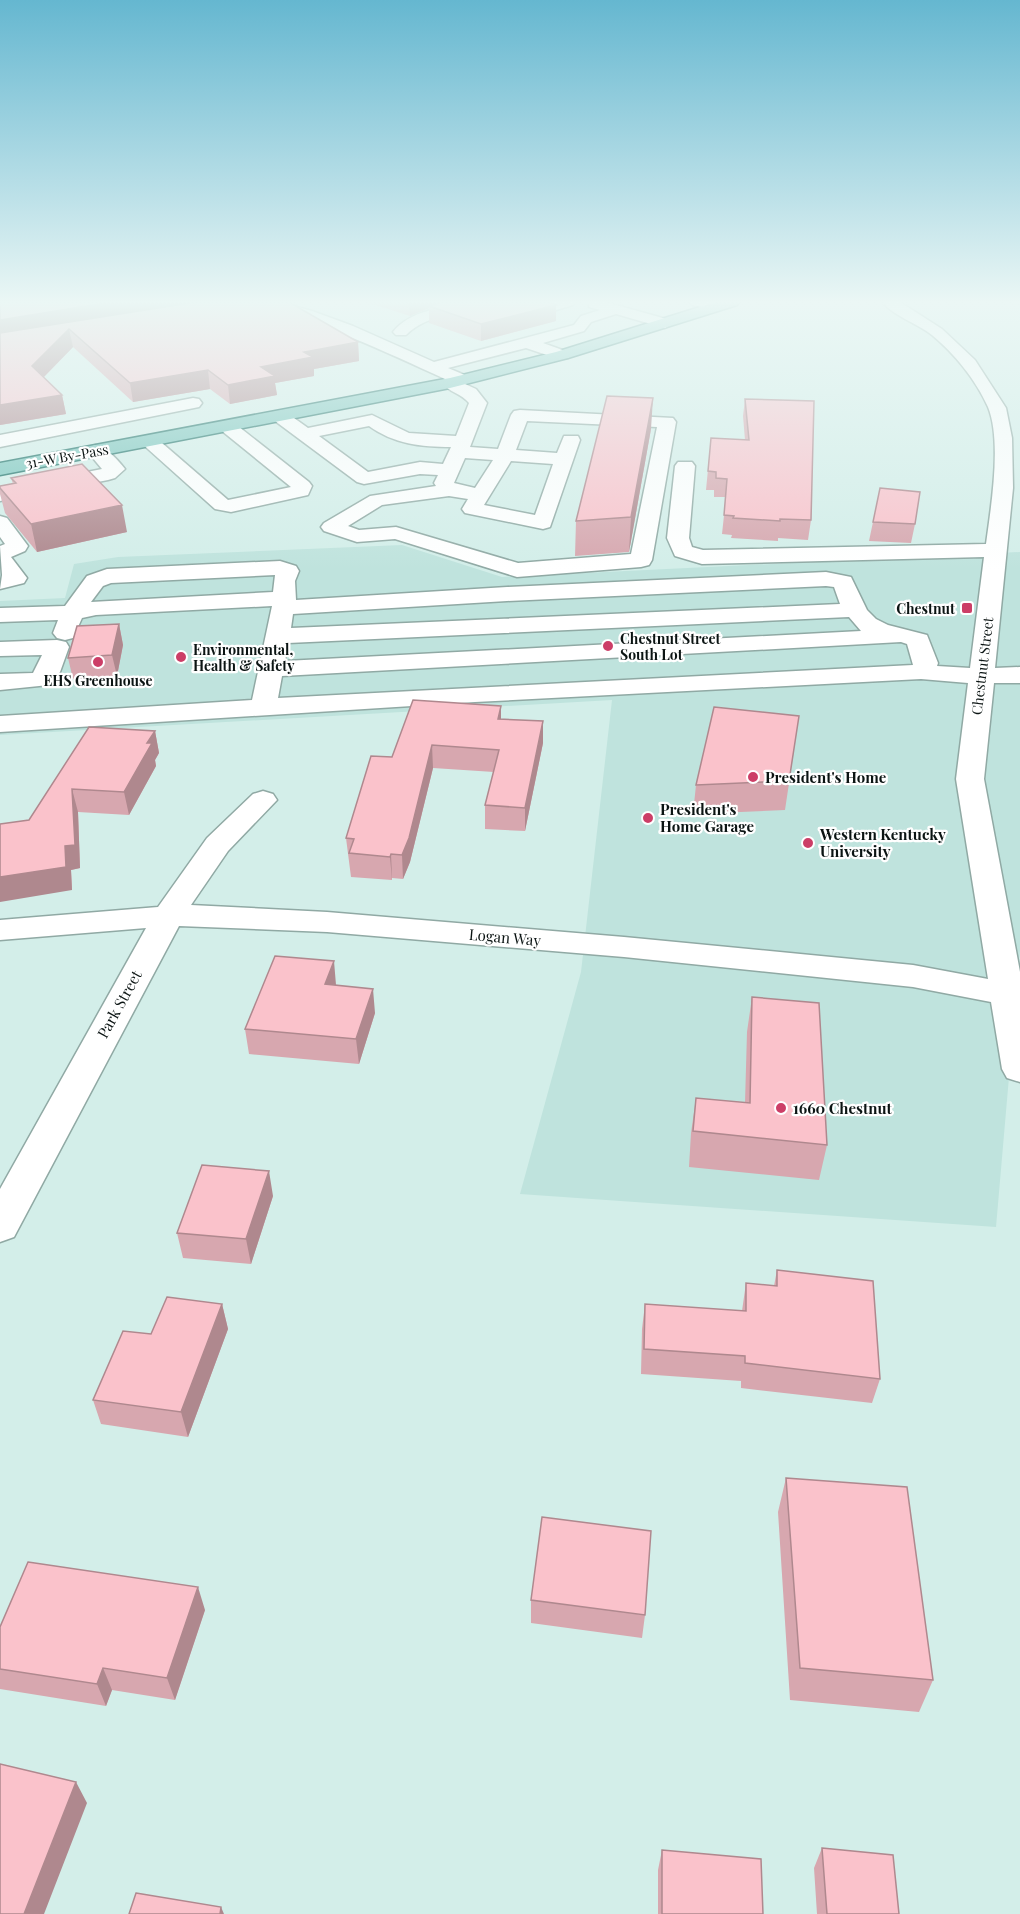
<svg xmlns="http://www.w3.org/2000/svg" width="1020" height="1914" font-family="'Playfair Display',serif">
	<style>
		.built { fill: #bfe3dd }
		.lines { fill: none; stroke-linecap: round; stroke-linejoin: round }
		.minor-casing { stroke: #90a9a4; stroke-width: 3 }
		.major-casing { stroke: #196e65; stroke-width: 3 }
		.minor { fill: #fff; fill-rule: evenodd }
		.major { fill: #7ac5bd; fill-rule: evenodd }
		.wall { fill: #d7a7af }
		.shaded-wall { fill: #af888e }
		.building { fill: #fac2cb; stroke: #af888e; stroke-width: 1.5 }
		.poi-dot { fill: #cc3e67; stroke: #fff; stroke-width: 2 }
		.labels { text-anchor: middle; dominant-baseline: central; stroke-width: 4.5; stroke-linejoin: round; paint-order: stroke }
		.far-street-label { font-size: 14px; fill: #0b1413; stroke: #fff }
		.far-poi-label { font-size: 14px; font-weight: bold; fill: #0b1413; stroke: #fff; text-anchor: start }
		.poi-label { font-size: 15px; font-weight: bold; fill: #0b1413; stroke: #fff; text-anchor: start }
		.street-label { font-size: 15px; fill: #0b1413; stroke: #fff }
	</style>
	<rect width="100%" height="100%" fill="#d3eee9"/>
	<!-- built -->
	<path class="built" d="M402,545L502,577L1020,552V950L996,1227L520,1194L581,972L612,700L0,735V601L65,598L74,564L118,557Z"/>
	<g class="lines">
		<!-- minor casing -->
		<g class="minor-casing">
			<path id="minor" d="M253,302H279L312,311L353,326L434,362L574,325L581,316L600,310L589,307L588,302H605L670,320L673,323L665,328L616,314L591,322L584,331L543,343L568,352L570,355L568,358H556L526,348L448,368L467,376L469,380L465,384L476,389L487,403L470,447L498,449L511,415L514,411L520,410L673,418L676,422L652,560L649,565L641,567L517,577L395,539L357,542L324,531L321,527L324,523L370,496L436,486L434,483L438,475L420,474L364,484L357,482L275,421L272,417L275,413H287L308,428L372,415L409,433L456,436L469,403C462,394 449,392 442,383L445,379C382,350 322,322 255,305ZM527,421L657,427L631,554L518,563L396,527L359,530L348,526L382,505L449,496L468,499L462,509L465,513L543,529L550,527L580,440L578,436H564L557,453L516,450ZM369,426C394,444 421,447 451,447L443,464L420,462L368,472L319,436ZM465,458L493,460L475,488L454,483ZM511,461L553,464L535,515L484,505Z
				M465,302H492L490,305C463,312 427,314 406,335H396L393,332C409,311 441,308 465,302Z
				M552,302H575L573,305L546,313L539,309L541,306Z
				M690,302H714L715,304L708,308L692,305Z
				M882,302H900L942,329L975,360L1006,408L1012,438L1013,488L995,668L1020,667V683H994L984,779L1020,972V1082L1007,1078L1002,1069L991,1002L913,987L624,957L327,932L179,926L14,1237L0,1242V1189L146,928L0,940V920L158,907L207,838L253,794L263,791L273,794L277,800L228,851L191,905L327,912L624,937L913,965L988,979L956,779L968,683L921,679L475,702L0,732V716L252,700L272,606L96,615L82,618L73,638L65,640L57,638L53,633L58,620L0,622V608L65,606L87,576L107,569L280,561L296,566L299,571L295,581L296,600L507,587L826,572L851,577L867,610L876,619L888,625L927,635L938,663L937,666L970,668L984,557L702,564L675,556L667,538L675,466L678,462H692L695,466L689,538L692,547L703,550L986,544C991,507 1002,441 988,407C976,380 954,353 932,335C917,323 895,317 882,302ZM275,575L273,592L91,602L103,586L111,583ZM826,586L834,587L840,604L291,628L293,614L507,601ZM849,617L861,631L285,661L288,643ZM901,642L907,644L913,665L278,698L282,676Z
				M193,398L199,399L202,403L199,407L0,447V435Z
				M228,422L234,423L309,482L312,486L308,495L231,512L215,509L139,441L141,437H155L228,500L291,487L222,431L219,427L222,423Z
				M96,445C107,448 118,460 125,469L115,478L108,480L0,501V489L102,469L87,451L89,447Z
				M0,516L7,518L28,546L25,551L11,557L27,578L24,583L0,589L2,575L0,546L5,544L0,537Z
				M57,640L66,642L69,647L60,672L49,685L0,690V674L33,673L42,655L0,656V642Z"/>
		</g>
		<!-- major casing -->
		<g class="major-casing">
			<path id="major" d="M716,302H739L737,305L568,358L450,388L0,475V463L450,378L556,352Z"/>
		</g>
		<!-- minor -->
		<use href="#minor" class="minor"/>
		<!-- major -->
		<use href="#major" class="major"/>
	</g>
	<!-- wall -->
	<path class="wall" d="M0,302H289L358,342L359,361L314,369V376L275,383L277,395L230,404L210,389L133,402L73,347L44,377L62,395L66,414L0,425Z
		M366,302H549L556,321L481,341L429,323V308L410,316Z
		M745,399L811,520L808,540L778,538V541L731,538L732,535L722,534L726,497H714V490H706L711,438L745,440L743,416Z
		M651,429L629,552L575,556L576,521Z
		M11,478L127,532L37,552L5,513L0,494V486L13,484Z
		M873,522L915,524L911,543L869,541Z
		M119,624L123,645L117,676L73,679L68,658Z
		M799,716L785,810L693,814L696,785Z
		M501,719L543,743L525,831L485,829V805L494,772L433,768L410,862L403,879L392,878V880L351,877L346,838L392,757Z
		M155,731L159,753L155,760L156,766L129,815L78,812L80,868L71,870L72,890L29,820Z
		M336,985L375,1013L359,1064L249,1054L245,1029Z
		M752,997L827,1145L819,1180L689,1167L691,1133L696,1098L745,1103L747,1032Z
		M273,1196L251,1264L183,1258L177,1233Z
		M777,1270L880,1379L872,1403L741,1388V1381L641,1374L642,1329L645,1304L742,1311L746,1283L774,1286Z
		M222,1304L228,1329L188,1437L101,1424L93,1400L151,1334Z
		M786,1478L933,1680L919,1712L790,1700L778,1512Z
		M531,1600L645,1615L642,1638L531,1623Z
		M205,1610L175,1700L112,1690L106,1706L0,1689V1627Z
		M822,1848L899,1914H817L814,1868Z
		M662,1850L763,1914H658V1870Z"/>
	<!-- shaded-wall -->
	<path class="shaded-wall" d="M111,302H220L0,338V320Z
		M409,302H454L429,306V308L410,316Z
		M556,305V321L481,341V324Z
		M69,329L73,347L36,385L32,366Z
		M358,342L359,361L314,369V376L275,383L277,395L230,404L228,385L261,367L304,352Z
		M208,370L210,389L133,402L130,383Z
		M62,395L66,414L0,425V405Z
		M653,398L651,429L629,552L631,517Z
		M122,505L127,532L37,552L31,524Z
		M119,624L123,645L117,676L112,655Z
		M501,706V728L498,719Z
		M543,721V743L525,831V808Z
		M155,731L159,753L155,760L156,766L129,815L124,792L147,743Z
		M432,745L433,768L410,862L403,879L402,855Z
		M72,789L78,812L80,868L71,870L72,890L0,902V877L65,846Z
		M391,854L392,878V880L390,857Z
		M334,961L336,985L325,984Z
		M373,989L375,1013L359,1064L356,1039Z
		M269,1171L273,1196L251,1264L246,1239Z
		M222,1304L228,1329L188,1437L181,1412Z
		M198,1587L205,1610L175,1700L167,1678Z
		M103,1668L112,1690L106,1706L97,1684Z
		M76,1782L87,1803L44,1914H24Z
		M221,1907L224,1914H220Z"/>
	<!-- building -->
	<path class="building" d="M0,302H111L0,320Z
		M196,302H289L358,342L304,352L313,357L261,367L275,376L228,385L208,370L130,383L69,329L32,366L62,395L0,405V333Z
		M443,302H549L556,305L481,324L429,306Z
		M607,396L653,398L631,517L576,521Z
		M745,399L814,401L811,520L780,519V521L733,518L734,516L724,515L727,479L716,478V472L708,471L711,438L749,440Z
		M82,464L122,505L31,524L0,488V486L16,483L11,478Z
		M880,488L920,492L915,524L873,522Z
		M119,624L112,655L68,658L77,626Z
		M413,700L501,706L498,719L543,721L525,808L485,805L499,750L432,745L409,838L402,855L391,854L390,857L349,853L354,839L346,838L371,756L392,757Z
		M714,707L799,716L789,781L696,785Z
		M89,727L155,731L147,743H152L124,792L72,789L75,845L65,846L66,867L0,877V824L29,820Z
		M275,956L334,961L325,984L373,989L356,1039L245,1029Z
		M752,997L819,1003L827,1145L693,1131L696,1098L750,1103Z
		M202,1165L269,1171L246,1239L177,1233Z
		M777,1270L873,1281L880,1379L745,1363V1356L644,1349L645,1304L746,1311V1283L777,1286Z
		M167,1297L222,1304L181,1412L93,1400L123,1331L151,1334Z
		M786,1478L907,1487L933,1680L800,1668Z
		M542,1517L651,1531L645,1615L531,1600Z
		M28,1562L198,1587L167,1678L103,1668L97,1684L0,1669V1627Z
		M0,1764L76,1782L24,1914H0Z
		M822,1848L893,1855L899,1914H827Z
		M662,1850L761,1859L763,1914H662Z
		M136,1893L221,1907L220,1914H129Z"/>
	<!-- sky -->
	<linearGradient id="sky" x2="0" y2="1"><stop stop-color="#65b7d0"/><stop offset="0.53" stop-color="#ebf7f5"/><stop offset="1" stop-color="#ebf7f5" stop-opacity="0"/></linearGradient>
	<rect width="1020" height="570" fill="url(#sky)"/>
	<!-- markers -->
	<g class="poi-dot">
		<rect x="961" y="602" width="12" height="12" rx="3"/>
		<circle cx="608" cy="646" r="6"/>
		<circle cx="181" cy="657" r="6"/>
		<circle cx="98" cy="662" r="6"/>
		<circle cx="753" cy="777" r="6"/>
		<circle cx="648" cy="818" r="6"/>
		<circle cx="808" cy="843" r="6"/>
		<circle cx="781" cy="1108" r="6"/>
	</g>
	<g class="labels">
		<!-- far-street labels -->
		<g class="far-street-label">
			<text transform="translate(67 456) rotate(-10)">31-W By-Pass</text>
			<text transform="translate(982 666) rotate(-83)">Chestnut Street</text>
		</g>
		<!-- far-poi labels -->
		<g class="far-poi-label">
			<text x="955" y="608" text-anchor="end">Chestnut</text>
			<text x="620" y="638">Chestnut Street<tspan x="620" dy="16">South Lot</tspan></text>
			<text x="193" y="649">Environmental,<tspan x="193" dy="16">Health &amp; Safety</tspan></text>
			<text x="98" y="680" text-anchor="middle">EHS Greenhouse</text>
		</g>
		<!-- poi labels -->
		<g class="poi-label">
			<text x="765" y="777">President's Home</text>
			<text x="660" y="809">President's<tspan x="660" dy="17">Home Garage</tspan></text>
			<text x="820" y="834">Western Kentucky<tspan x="820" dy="17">University</tspan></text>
			<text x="793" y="1108">1660 Chestnut</text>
		</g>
		<!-- street labels -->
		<g class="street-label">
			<text transform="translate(505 937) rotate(5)">Logan Way</text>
			<text transform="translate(119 1004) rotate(-61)">Park Street</text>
		</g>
	</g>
</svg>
